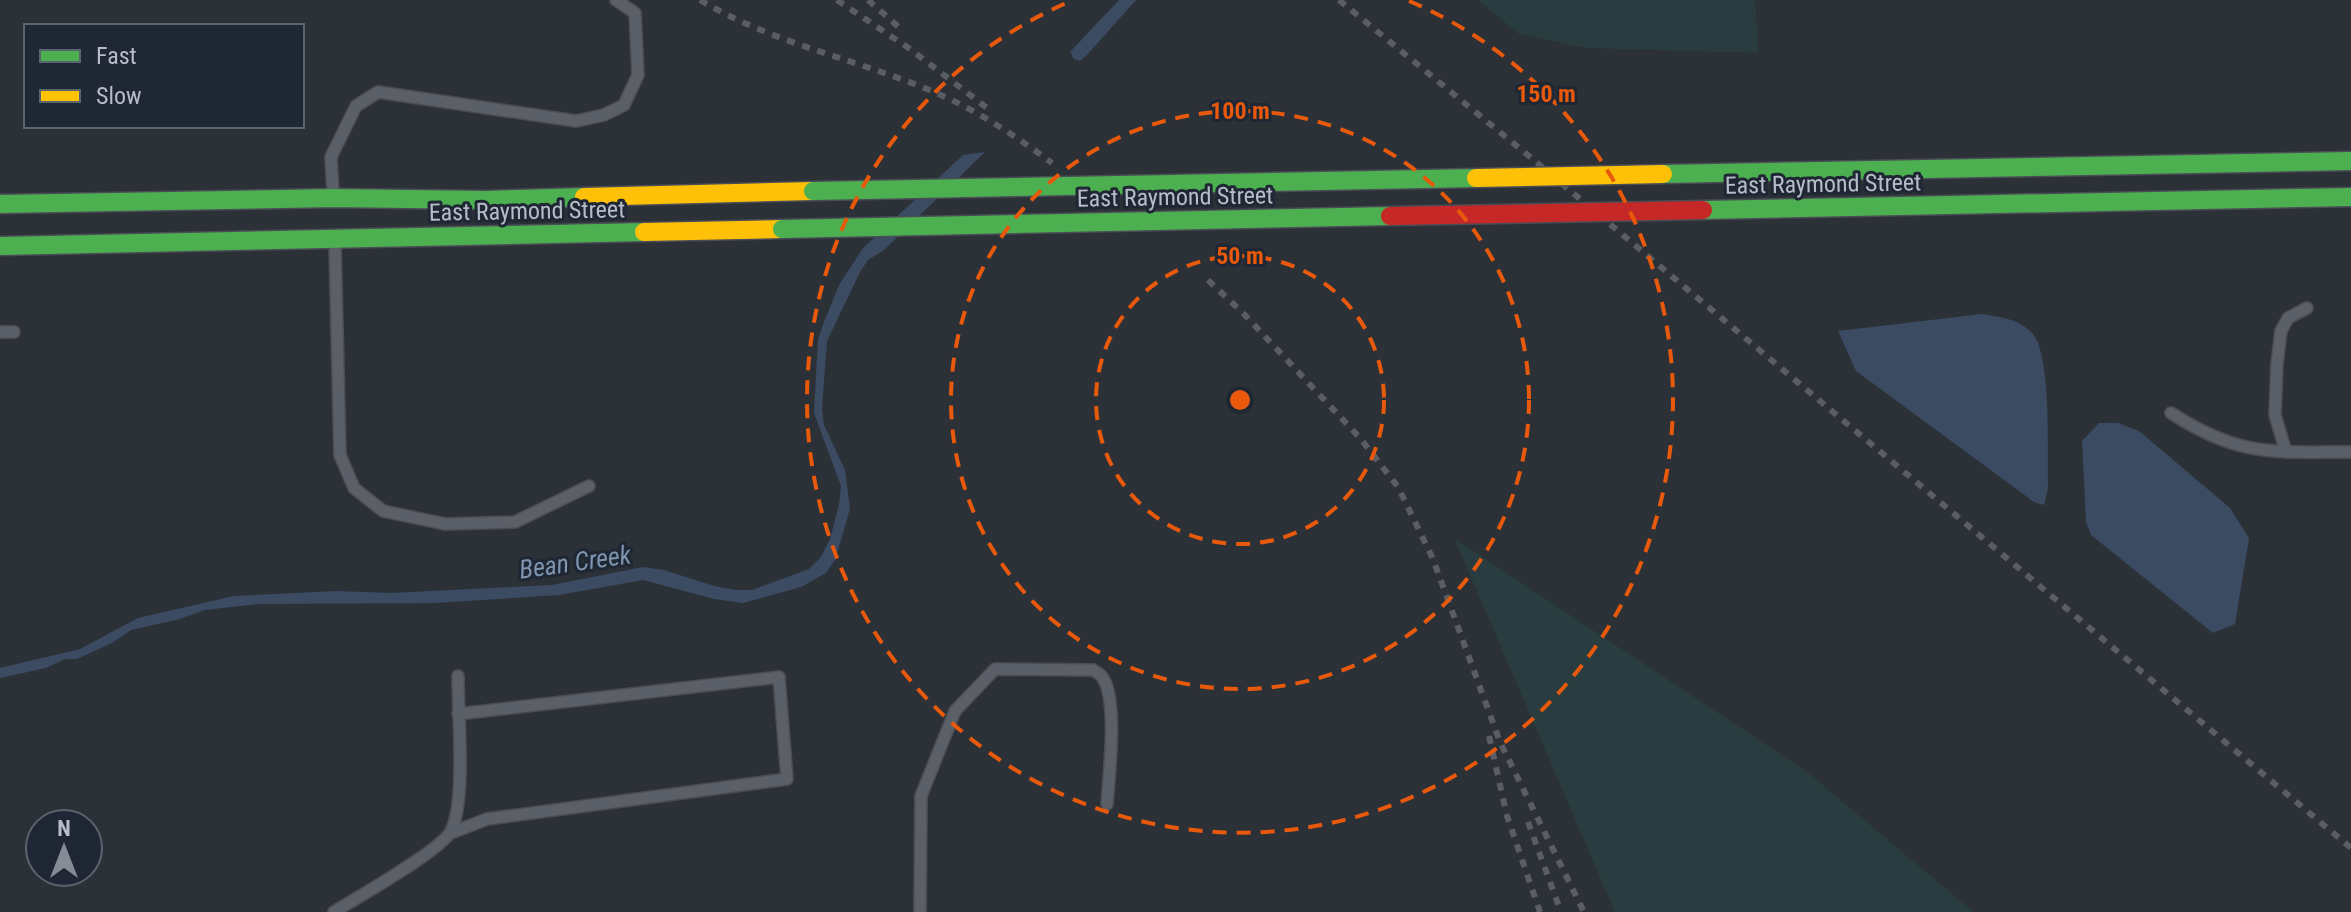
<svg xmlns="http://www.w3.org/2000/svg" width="2351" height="912" font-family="'Roboto Condensed',sans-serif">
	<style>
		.green { fill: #293c3f }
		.water { fill: #3b4b62 }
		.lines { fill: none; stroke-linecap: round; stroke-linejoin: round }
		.lane-casing { stroke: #4a4d53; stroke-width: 14 }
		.fast-casing { stroke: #4a4d55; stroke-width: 21 }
		.slow-casing { stroke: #4a4d55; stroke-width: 21 }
		.lane { stroke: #5b5f67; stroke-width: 11 }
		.fast { stroke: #4caf50; stroke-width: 18 }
		.slow { stroke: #ffc107; stroke-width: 18 }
		.rail { stroke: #5a5e64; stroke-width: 6; stroke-dasharray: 8 8; stroke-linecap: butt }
		.fast-bridge-casing { stroke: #4a4d55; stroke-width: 21; stroke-linecap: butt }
		.slow-bridge-casing { stroke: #4a4d55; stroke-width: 21; stroke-linecap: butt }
		.jam-bridge-casing { stroke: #4a4d55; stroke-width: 21; stroke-linecap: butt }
		.fast-bridge { stroke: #4caf50; stroke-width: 18 }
		.slow-bridge { stroke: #ffc107; stroke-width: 18 }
		.jam-bridge { stroke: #c62828; stroke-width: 18 }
		.ring { fill: none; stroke: #e8590c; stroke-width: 4; stroke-dasharray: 14 10 }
		.labels { text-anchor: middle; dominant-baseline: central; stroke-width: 6; stroke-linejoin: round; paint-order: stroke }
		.street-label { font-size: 24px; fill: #b6bdc9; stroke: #1e2733 }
		.water-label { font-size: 26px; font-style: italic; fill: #7e94af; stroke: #1e2733 }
		.centre { fill: #e8590c; stroke: #1e2733; stroke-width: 4 }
		.ring-label { font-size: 24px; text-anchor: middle; font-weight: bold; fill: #e8590c; stroke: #1e2733; stroke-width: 6; stroke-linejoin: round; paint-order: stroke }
	</style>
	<rect width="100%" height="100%" fill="#2c3138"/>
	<!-- green -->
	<path class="green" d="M1478,0H1755L1759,53L1586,48L1519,34Z
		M1454,538L1807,772L1974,912H1615Z"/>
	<!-- water -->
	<path class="water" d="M1119,0H1136L1087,55L1080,61L1074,59L1070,52Z
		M985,152L884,250L868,260L860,272L827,341L822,409L824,425L845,470L850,509L835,560L826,573L801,587L743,603L714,599L643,580L559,595L435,603L258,604L205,610L176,620L131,630L112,643L77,659H65L46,668L0,678V668L80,649L138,618L234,596L337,591L391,593L552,585L643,567L664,570L714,586L736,590H752L809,569L821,557L830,539L839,505L841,486L814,413L818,339L824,322L839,285L863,248L963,155Z
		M1982,314C2000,317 2020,319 2033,334C2052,358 2047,454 2048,488L2044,505L2034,502L1856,371L1838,331Z
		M2099,423H2118L2139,431L2230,508L2249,538L2235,624L2213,633L2091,535L2086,522L2082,441Z"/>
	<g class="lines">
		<!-- lane casing -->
		<g class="lane-casing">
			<path id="lane" d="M333,193L331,157L356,106L378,92L576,121L604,115L624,105L638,75L635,13L616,0
				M335,244L340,455L354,488L383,511L445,524L515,522L589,486
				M0,332H14
				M2171,413C2239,457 2273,452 2351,452
				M2286,452L2275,415L2277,364L2281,331L2288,318L2307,308
				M451,833L487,819L787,779L779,677L458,714
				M334,912C356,898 442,850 451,831C466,802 458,713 458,676
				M920,912L921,796L955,711L995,669L1093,670C1096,672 1101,674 1103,678C1118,702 1109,775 1107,804"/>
		</g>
		<!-- fast casing -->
		<g class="fast-casing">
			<path id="fast" d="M1663,174L2351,161
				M0,204L333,198L485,200L584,197
				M1703,210L2351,197
				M0,246L644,232"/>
		</g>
		<!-- slow casing -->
		<g class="slow-casing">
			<path id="slow" d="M584,197L813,191
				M644,232L782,229"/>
		</g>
		<!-- lane -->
		<use href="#lane" class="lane"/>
		<!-- fast -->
		<use href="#fast" class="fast"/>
		<!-- slow -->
		<use href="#slow" class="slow"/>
		<!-- rail -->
		<path class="rail" d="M700,0C770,42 851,58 927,89C973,108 1012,133 1052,163
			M837,0L910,49L991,111
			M868,0L901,29
			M1339,0L1529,156L2351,848
			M1208,280L1243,313L1360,438L1398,487L1433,559L1500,742L1584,912
			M1489,736L1507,816L1540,912
			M1528,822L1561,912"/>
		<!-- fast-bridge casing -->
		<g class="fast-bridge-casing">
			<path id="fast-bridge" d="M813,191L1476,178
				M782,229L1390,216"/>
		</g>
		<!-- slow-bridge casing -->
		<g class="slow-bridge-casing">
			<path id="slow-bridge" d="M1476,178L1663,174"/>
		</g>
		<!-- jam-bridge casing -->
		<g class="jam-bridge-casing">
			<path id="jam-bridge" d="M1390,216L1703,210"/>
		</g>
		<!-- fast-bridge -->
		<use href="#fast-bridge" class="fast-bridge"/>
		<!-- slow-bridge -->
		<use href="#slow-bridge" class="slow-bridge"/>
		<!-- jam-bridge -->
		<use href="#jam-bridge" class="jam-bridge"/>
	</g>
	<!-- distance rings -->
	<g class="ring">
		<circle cx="1240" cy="400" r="144"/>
		<circle cx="1240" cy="400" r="289"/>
		<path d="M1409 1A433 433 0 1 1 1071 1"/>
	</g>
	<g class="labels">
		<!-- street labels -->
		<g class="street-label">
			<text transform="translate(1823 184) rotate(-1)">East Raymond Street</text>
			<text transform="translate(1175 197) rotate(-1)">East Raymond Street</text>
			<text transform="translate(527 211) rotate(-1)">East Raymond Street</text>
		</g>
		<!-- water labels -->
		<g class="water-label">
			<text transform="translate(575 562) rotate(-8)">Bean Creek</text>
		</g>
	</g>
	<circle cx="1240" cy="400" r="12" class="centre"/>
	<g class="ring-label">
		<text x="1546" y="102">150 m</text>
		<text x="1240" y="119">100 m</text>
		<text x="1240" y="264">50 m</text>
	</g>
	<!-- legend -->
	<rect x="24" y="24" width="280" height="104" fill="#1e2733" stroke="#5b636f" stroke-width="2"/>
	<rect x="40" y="50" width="40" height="12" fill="#4caf50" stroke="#5b636f" stroke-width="2"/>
	<text x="96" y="64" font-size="24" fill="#b6bdc9">Fast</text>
	<rect x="40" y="90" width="40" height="12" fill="#ffc107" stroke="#5b636f" stroke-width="2"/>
	<text x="96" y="104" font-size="24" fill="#b6bdc9">Slow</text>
	<!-- north arrow -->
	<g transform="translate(64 848)"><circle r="38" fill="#1e2733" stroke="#5b636f" stroke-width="2"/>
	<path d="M0-6L14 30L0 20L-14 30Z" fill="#868c96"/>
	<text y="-12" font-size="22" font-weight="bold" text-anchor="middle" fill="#b6bdc9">N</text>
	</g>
</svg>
